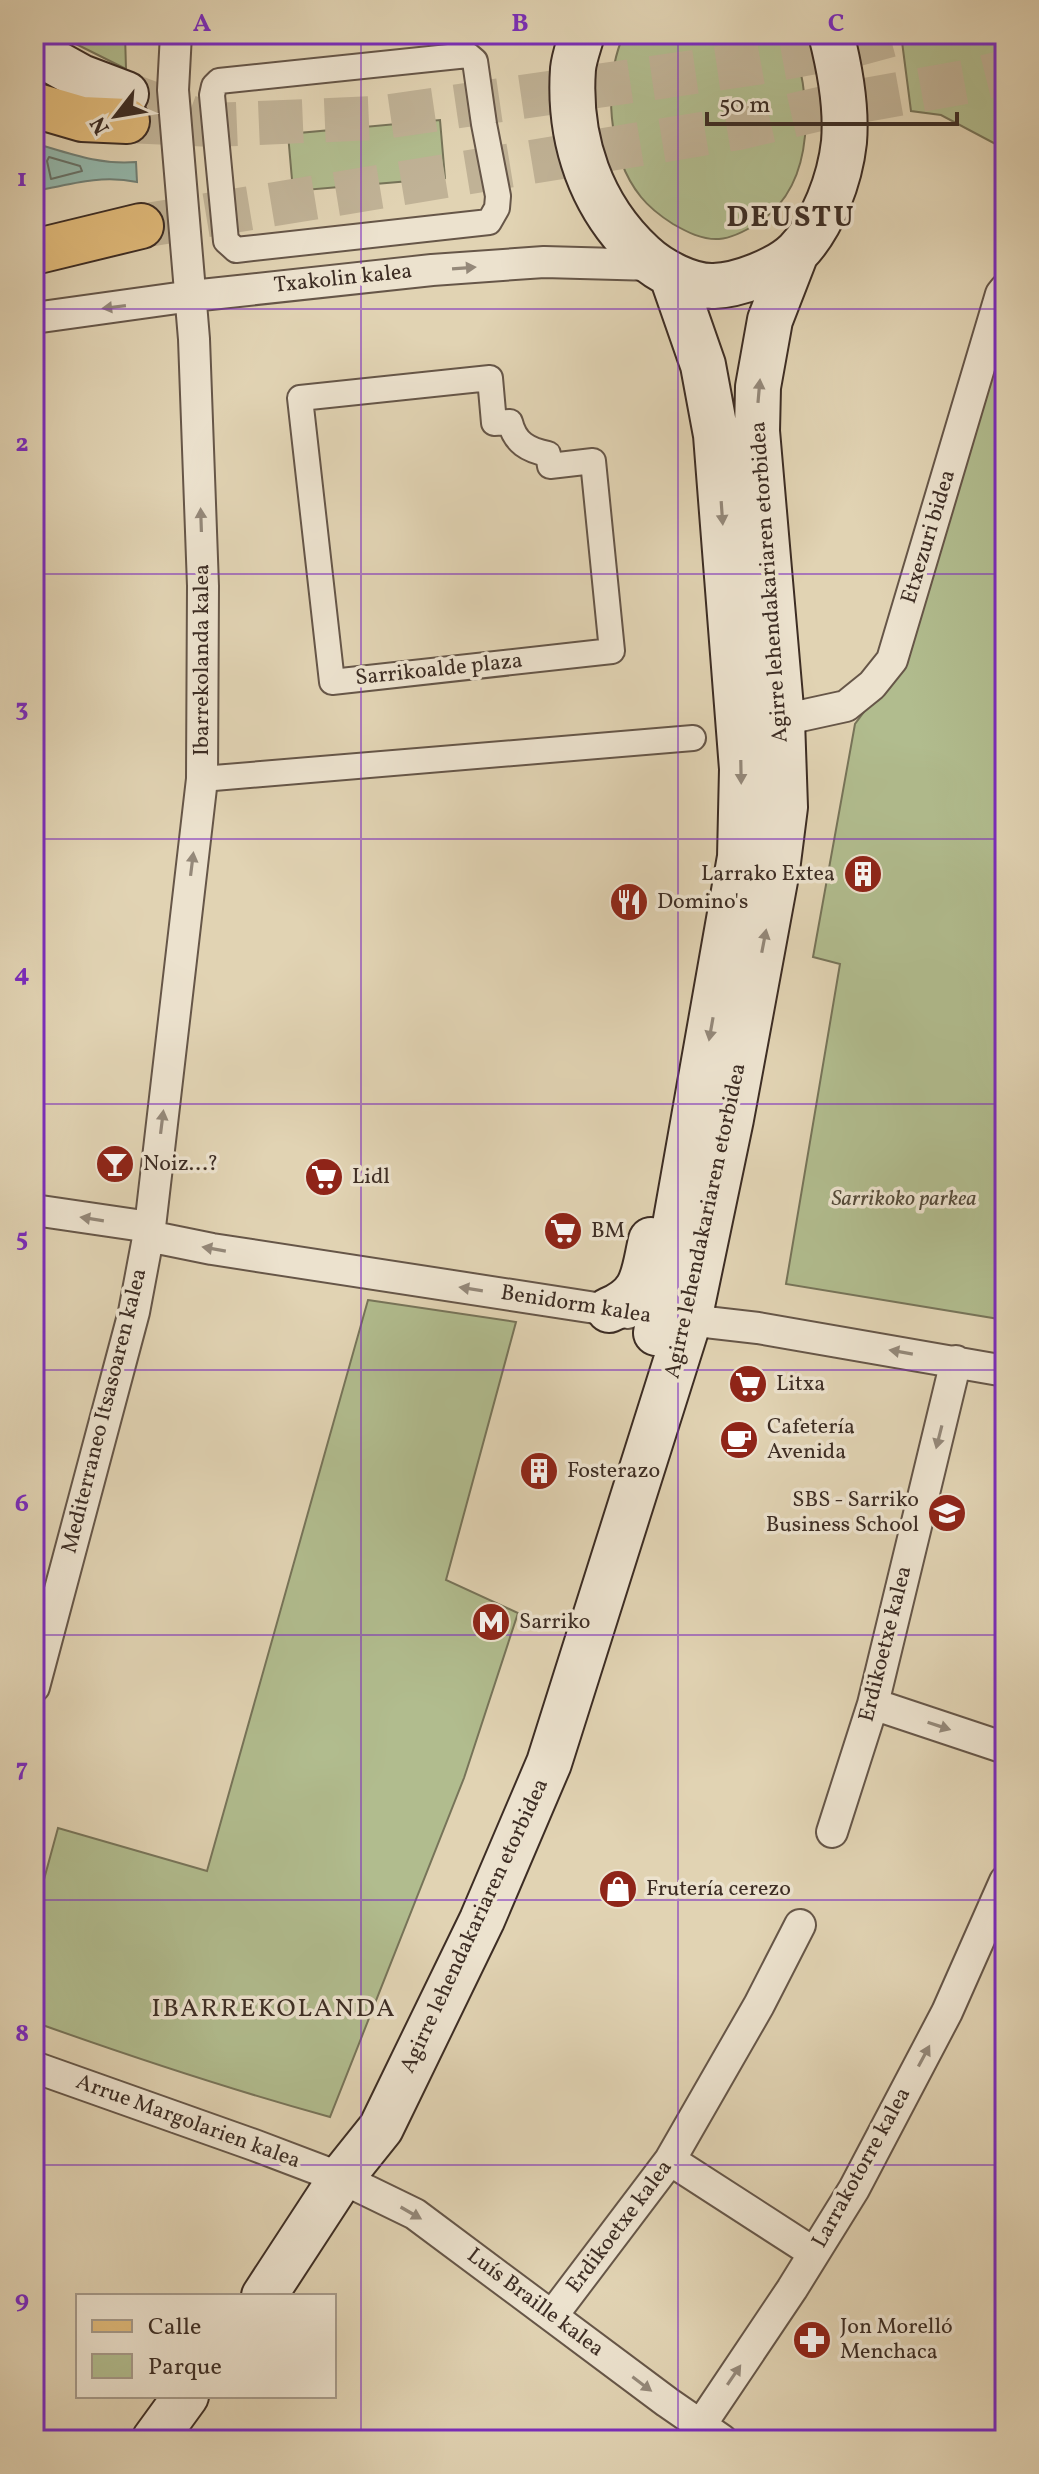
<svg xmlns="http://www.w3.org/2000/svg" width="1039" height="2474" font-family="Vollkorn,serif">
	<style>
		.green { fill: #b1bc8e; stroke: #777459; stroke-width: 2 }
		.water { fill: #94b8ac; stroke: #718076; stroke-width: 2 }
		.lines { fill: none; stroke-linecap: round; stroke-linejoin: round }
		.shore { stroke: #687268; stroke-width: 2 }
		.secondary-tunnel { stroke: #c0b296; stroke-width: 44; stroke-dasharray: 44 22; stroke-linecap: butt }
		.primary-tunnel { stroke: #c0b296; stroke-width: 44; stroke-dasharray: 44 22; stroke-linecap: butt }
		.pedestrian-casing { stroke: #665648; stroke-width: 28 }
		.minor-casing { stroke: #665648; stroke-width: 34 }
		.secondary-casing { stroke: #3d2d24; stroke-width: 48 }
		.primary-casing { stroke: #3d2d24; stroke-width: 48 }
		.pedestrian { stroke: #ece2ce; stroke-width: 24 }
		.minor { stroke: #ece2ce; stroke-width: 30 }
		.secondary { stroke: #ece2ce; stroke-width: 44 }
		.primary { stroke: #e0ba7a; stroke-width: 44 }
		.oneway { fill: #948879 }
		.grid { fill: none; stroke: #7b2cbf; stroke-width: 2; stroke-opacity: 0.55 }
		.labels { text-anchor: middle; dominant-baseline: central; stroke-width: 7; stroke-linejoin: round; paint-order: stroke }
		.street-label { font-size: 22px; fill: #3d2d24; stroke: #ece2ce }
		.poi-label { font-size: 22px; fill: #3d2d24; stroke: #ece2ce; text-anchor: start }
		.park-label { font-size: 22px; font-style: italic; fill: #544a39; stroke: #ece2ce }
		.quarter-label { font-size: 26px; letter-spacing: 2px; fill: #3d2d24; stroke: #ece2ce }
		.district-label { font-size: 30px; font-weight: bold; letter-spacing: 2px; fill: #3d2d24; stroke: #ece2ce }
		.neatline { fill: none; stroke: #7b2cbf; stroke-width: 3 }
		.grid-label { font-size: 26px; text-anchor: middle; font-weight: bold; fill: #7b2cbf }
	</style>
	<rect width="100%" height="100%" fill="#e1d3b3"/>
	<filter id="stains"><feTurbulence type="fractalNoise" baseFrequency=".0025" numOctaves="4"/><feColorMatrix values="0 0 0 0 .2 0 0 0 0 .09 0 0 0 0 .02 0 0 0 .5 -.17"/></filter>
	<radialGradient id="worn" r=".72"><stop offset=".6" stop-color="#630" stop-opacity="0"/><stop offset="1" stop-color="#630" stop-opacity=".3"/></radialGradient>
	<!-- green -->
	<path class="green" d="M56,34H125L126,69Z
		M624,34H789C813,93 818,184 758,223C747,230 732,238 719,239C702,240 687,232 673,224C662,217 649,207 641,197C607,155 603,81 624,34Z
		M901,34H1005V149L941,115L911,111Z
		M440,120L445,178L293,191L288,134Z
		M34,143L37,144L41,190L39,203H34Z
		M1005,339V1320L786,1284L840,964L813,957L855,724L901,662L958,467Z
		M368,1300L516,1322L446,1580L518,1613L464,1778L330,2117C232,2090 132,2057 34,2022V1916L58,1828L207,1871Z"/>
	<!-- water -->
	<path class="water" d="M37,144C71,154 100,165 136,162L137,182C103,175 74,183 41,190Z"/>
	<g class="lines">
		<!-- shore -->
		<path class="shore" d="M49,157L80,166L82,171L51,179L47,161Z"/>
		<!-- secondary-tunnel -->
		<path class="secondary-tunnel" d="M126,94L211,125"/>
		<!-- primary-tunnel -->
		<path class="primary-tunnel" d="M127,121L211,125L377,118L756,63L854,45L895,34
			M141,226L738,128L837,105L965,82L1005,72"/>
		<!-- pedestrian casing -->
		<g class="pedestrian-casing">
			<path id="pedestrian" d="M468,55L475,61L484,124L498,196L497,208L489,222L236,250L226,241L212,95L214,86L219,81Z
				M490,378L494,423L510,422C515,443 528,450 548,454L550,466L593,461L612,651L332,682L300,398Z
				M202,779L693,738"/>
		</g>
		<!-- minor casing -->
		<g class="minor-casing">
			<path id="minor" d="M34,318L192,296L432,270L544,262L654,265
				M782,720L846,706L872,685L892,660L1001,294L1005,289
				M34,1210L150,1227
				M148,1236L212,1249L628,1313
				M671,1318L758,1328L1005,1371
				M34,1687L134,1312L150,1227L202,779L203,586L194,339L173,90L176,34
				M873,1704L1005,1748
				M832,1832L873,1704L956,1361
				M34,2067L254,2145L341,2178L415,2214L667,2402L722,2440
				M670,2160L814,2253
				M552,2316L670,2160L759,2005L800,1925
				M692,2438L792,2289L854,2189L947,2012L1005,1881"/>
		</g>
		<!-- secondary casing -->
		<g class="secondary-casing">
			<path id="secondary" d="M582,34C579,45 574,58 573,69C568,140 591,207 643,255C660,271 691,287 714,286C739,285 779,270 797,252C823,225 840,179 844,142C847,106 840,69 831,34
				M34,51L81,77L126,94
				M609,1310C645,1295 643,1274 651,1240
				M656,1333L740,857L742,769L716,435L703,365L672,276
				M264,2296L341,2178L381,2128L482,1920L549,1763L689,1320L731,1119L777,870L785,807L782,720L757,431L758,387L770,320L796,253
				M154,2440L186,2396"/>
		</g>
		<!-- primary casing -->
		<g class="primary-casing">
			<path id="primary" d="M34,105L82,119L127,121
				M34,252L141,226"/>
		</g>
		<!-- pedestrian -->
		<use href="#pedestrian" class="pedestrian"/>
		<!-- minor -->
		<use href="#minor" class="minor"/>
		<!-- secondary -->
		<use href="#secondary" class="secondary"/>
		<!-- primary -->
		<use href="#primary" class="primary"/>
	</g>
	<!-- one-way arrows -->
	<defs><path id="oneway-solid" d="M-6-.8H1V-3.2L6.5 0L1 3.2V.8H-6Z" transform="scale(2)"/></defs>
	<g class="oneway">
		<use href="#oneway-solid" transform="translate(464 268) rotate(-4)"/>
		<use href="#oneway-solid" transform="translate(114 307) rotate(173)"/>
		<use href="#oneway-solid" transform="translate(759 391) rotate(-85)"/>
		<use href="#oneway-solid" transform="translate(722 513) rotate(86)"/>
		<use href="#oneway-solid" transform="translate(201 520) rotate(-92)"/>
		<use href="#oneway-solid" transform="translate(741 772) rotate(89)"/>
		<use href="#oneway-solid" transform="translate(192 864) rotate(-83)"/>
		<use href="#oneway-solid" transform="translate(764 941) rotate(-79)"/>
		<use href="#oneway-solid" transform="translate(711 1029) rotate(100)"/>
		<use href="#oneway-solid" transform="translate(162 1122) rotate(-83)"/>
		<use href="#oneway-solid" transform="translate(92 1219) rotate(-171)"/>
		<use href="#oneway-solid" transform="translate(214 1249) rotate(-170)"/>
		<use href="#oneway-solid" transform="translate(471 1289) rotate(-171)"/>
		<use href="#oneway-solid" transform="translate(901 1352) rotate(-170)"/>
		<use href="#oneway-solid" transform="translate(939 1437) rotate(104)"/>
		<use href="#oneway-solid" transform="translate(939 1726) rotate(18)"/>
		<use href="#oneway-solid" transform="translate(924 2056) rotate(-62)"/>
		<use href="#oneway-solid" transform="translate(411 2213) rotate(30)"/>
		<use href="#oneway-solid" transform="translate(734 2375) rotate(-56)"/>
		<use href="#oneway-solid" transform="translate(642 2384) rotate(37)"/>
	</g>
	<!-- grid -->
	<path class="grid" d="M361,34V2440M678,34V2440M34,309H1005M34,574H1005M34,839H1005M34,1104H1005M34,1370H1005M34,1635H1005M34,1900H1005M34,2165H1005"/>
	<!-- icons -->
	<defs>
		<g id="building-disc" transform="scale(2)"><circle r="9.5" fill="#8f2418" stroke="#ece2ce"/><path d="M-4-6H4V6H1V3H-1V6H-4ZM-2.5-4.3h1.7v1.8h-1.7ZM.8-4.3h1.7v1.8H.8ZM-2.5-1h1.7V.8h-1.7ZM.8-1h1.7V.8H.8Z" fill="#fff"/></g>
		<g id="restaurant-disc" transform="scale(2)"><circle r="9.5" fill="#8f2418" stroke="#ece2ce"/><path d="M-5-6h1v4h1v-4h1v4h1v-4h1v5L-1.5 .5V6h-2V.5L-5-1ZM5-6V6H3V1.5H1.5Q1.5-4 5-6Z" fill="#fff"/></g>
		<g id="bar-disc" transform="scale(2)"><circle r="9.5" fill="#8f2418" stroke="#ece2ce"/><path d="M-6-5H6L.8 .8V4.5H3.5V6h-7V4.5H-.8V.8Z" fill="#fff"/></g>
		<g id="supermarket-disc" transform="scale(2)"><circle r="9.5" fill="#8f2418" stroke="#ece2ce"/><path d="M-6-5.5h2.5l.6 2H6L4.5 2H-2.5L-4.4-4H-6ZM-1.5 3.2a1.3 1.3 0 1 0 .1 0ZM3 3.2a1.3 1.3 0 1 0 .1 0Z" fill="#fff"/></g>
		<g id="cafe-disc" transform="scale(2)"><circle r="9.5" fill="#8f2418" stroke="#ece2ce"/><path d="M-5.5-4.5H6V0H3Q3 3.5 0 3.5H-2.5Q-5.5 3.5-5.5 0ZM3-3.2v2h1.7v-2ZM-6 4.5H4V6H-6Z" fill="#fff"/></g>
		<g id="university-disc" transform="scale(2)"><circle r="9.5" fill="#8f2418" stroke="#ece2ce"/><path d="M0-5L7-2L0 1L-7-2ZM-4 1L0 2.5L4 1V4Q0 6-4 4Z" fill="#fff"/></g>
		<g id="metro-disc" transform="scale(2)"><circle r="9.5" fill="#8f2418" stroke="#ece2ce"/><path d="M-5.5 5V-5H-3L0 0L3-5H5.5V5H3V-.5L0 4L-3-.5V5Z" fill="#fff"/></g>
		<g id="shop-disc" transform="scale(2)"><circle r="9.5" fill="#8f2418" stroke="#ece2ce"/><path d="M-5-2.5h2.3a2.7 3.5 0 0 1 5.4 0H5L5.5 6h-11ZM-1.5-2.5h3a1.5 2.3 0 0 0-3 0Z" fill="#fff"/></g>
		<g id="pharmacy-disc" transform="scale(2)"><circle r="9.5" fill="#8f2418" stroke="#ece2ce"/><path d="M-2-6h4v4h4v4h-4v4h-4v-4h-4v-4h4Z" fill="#fff"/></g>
	</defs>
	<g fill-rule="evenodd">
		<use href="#building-disc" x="863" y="874"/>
		<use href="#restaurant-disc" x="629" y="902"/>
		<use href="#bar-disc" x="115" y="1164"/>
		<use href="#supermarket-disc" x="324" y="1177"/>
		<use href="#supermarket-disc" x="563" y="1231"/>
		<use href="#supermarket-disc" x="748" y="1384"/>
		<use href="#cafe-disc" x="739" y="1440"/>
		<use href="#building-disc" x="539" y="1471"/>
		<use href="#university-disc" x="947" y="1513"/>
		<use href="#metro-disc" x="491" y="1622"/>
		<use href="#shop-disc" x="618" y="1889"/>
		<use href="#pharmacy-disc" x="812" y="2340"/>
	</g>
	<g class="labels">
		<!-- street labels -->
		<g class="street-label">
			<text transform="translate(343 279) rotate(-6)">Txakolin kalea</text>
			<text transform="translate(929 537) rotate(-73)">Etxezuri bidea</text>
			<text transform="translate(770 582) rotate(-94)">Agirre lehendakariaren etorbidea</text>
			<text transform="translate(202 660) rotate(-90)">Ibarrekolanda kalea</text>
			<text transform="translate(439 670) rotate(-6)">Sarrikoalde plaza</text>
			<text transform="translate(706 1221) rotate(-78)">Agirre lehendakariaren etorbidea</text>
			<text transform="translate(576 1305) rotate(9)">Benidorm kalea</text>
			<text transform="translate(105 1411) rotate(-76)">Mediterraneo Itsasoaren kalea</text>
			<text transform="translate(886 1644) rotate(-76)">Erdikoetxe kalea</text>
			<text transform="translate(475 1926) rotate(-65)">Agirre lehendakariaren etorbidea</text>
			<text transform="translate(188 2122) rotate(20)">Arrue Margolarien kalea</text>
			<text transform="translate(862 2168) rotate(-61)">Larrakotorre kalea</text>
			<text transform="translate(620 2227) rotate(-53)">Erdikoetxe kalea</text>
			<text transform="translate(535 2303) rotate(37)">Luís Braille kalea</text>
		</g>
		<!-- poi labels -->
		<g class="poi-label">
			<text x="835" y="874" text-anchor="end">Larrako Extea</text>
			<text x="657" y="902">Domino's</text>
			<text x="143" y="1164">Noiz...?</text>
			<text x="352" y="1177">Lidl</text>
			<text x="591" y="1231">BM</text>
			<text x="776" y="1384">Litxa</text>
			<text x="767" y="1427">Cafetería<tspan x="767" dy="25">Avenida</tspan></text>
			<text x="567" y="1471">Fosterazo</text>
			<text x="919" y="1500" text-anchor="end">SBS - Sarriko<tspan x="919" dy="25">Business School</tspan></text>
			<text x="519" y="1622">Sarriko</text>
			<text x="646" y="1889">Frutería cerezo</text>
			<text x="840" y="2327">Jon Morelló<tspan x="840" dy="25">Menchaca</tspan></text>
		</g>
		<!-- park labels -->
		<g class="park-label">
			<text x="904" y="1199">Sarrikoko parkea</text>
		</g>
		<!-- quarter labels -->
		<g class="quarter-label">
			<text x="274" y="2009">IBARREKOLANDA</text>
		</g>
		<!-- district labels -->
		<g class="district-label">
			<text x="791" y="218">DEUSTU</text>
		</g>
	</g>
	<!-- margin -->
	<rect width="1039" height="2474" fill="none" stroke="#e1d3b3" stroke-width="88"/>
	<!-- legend -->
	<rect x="76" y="2294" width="260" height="104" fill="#ece2ce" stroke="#a69a8a" stroke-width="2"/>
	<rect x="92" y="2320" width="40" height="12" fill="#e0ba7a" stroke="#a69a8a" stroke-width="2"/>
	<text x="148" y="2334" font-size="24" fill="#3d2d24">Calle</text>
	<rect x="92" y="2354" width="40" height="24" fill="#b1bc8e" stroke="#a69a8a" stroke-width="2"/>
	<text x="148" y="2374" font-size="24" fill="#3d2d24">Parque</text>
	<!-- north arrow -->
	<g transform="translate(116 116) rotate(239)" stroke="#ece2ce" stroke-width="6" paint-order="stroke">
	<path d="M0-6L14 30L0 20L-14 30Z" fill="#3d2d24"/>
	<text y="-12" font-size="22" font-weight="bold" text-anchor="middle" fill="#3d2d24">N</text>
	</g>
	<!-- scale -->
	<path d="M707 112v12h250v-12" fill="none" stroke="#3d2d24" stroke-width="4"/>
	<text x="719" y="112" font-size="24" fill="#3d2d24" stroke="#ece2ce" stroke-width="6" paint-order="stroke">50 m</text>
	<rect x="44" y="44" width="951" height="2386" class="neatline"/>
	<g class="grid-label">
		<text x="202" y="31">A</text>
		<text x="520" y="31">B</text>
		<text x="836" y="31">C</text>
		<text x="22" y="186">1</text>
		<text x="22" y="451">2</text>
		<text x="22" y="716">3</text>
		<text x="22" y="981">4</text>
		<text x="22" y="1246">5</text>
		<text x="22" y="1511">6</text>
		<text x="22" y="1776">7</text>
		<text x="22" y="2041">8</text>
		<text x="22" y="2307">9</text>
	</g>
	<rect width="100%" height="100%" filter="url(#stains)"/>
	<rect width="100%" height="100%" fill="url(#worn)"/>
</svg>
